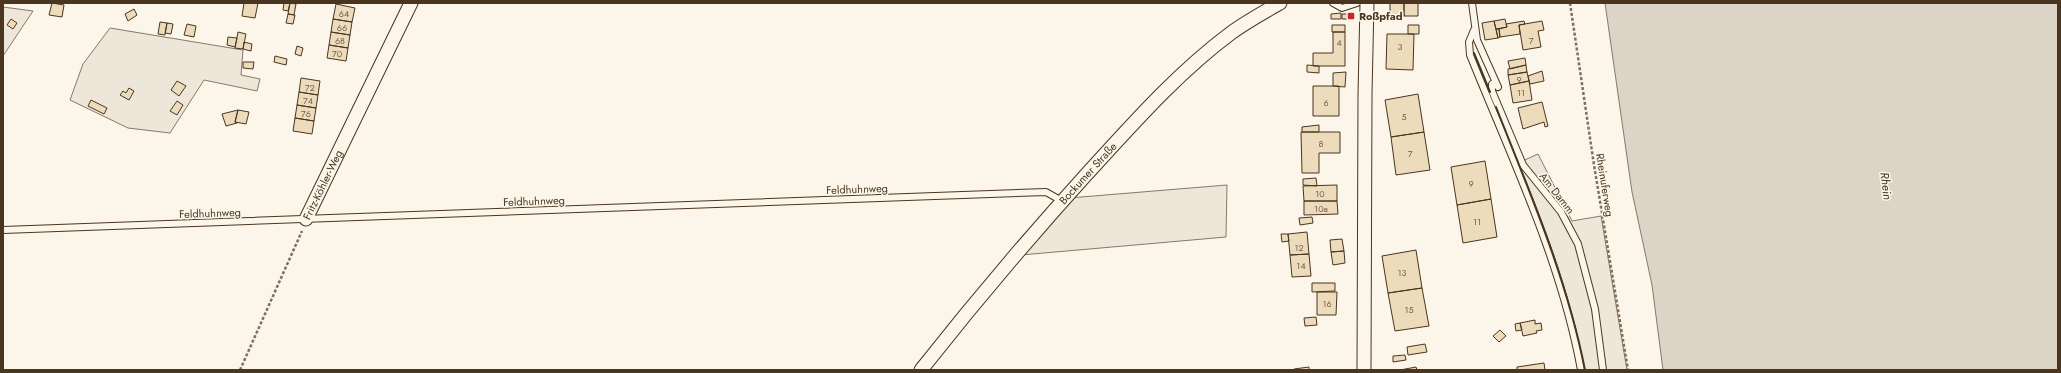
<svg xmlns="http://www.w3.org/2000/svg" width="2061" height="373" font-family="Jost,sans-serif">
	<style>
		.green { fill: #ede6d9; stroke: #887966 }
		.water { fill: #dcd4c6; stroke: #887966 }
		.building { fill: #ecdcbc; stroke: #4a3520 }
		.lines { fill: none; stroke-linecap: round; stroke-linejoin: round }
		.service-casing { stroke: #4a3520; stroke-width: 8 }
		.minor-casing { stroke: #4a3520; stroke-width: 15 }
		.path { stroke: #7f6f5c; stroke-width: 2.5; stroke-dasharray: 3 2; stroke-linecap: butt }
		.service { stroke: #fbf6e9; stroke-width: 6 }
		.minor { stroke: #fbf6e9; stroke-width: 13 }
		.wall { stroke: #4a3520; stroke-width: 2 }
		.poi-dot { fill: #c62828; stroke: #fbf6e9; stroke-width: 1.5 }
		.labels { text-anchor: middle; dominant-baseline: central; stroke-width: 3; stroke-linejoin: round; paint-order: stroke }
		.number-label { font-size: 9px; fill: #725f47 }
		.poi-label { font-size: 11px; font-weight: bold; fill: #4a3520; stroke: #fbf6e9; text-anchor: start }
		.street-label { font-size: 11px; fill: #4a3520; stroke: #fbf6e9 }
		.water-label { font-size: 12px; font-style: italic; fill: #4a3520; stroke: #fbf6e9 }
	</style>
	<rect width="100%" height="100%" fill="#fbf6e9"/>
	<!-- green -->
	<path class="green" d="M3,7L33,11L3,56Z
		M110,28L243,50L241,75L260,79L257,91L204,80L170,133L128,128L70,100L83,64Z
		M1538,154L1572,221L1601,216L1627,370H1585C1571,298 1545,230 1518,163Z
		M1227,185L1226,237L1021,255L1069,198Z"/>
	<!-- water -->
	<path class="water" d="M1605,3H2058V370H1663L1652,285L1632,192Z"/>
	<!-- building -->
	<path class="building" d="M52,3L64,5L62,17L49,15Z
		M244,3H258L255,18L242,16Z
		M284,3H290L288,11L283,10Z
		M290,3L296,4L294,15L288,14Z
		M1390,3H1404V16H1390Z
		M1404,3H1418V16H1404Z
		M336,4L355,8L352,22L333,19Z
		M134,9L137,15L128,21L125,14Z
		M1341,13V19H1331V14Z
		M288,14L295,15L293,24L286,23Z
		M1342,14H1351L1352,19H1342Z
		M11,19L17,23L13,29L7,25Z
		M333,19L352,22L350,35L331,32Z
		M1505,19L1507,27L1496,29L1494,21Z
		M1494,21L1498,38L1485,40L1482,23Z
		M1524,21L1525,24L1519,25L1520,34L1500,37L1499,29L1507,27L1506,24Z
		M1542,21L1544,30L1538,31L1541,47L1523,50L1519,25Z
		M160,22L167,23L165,35L158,34Z
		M167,23L173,24L171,34L165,33Z
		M187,24L196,26L194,37L184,35Z
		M1332,25H1345V32H1332Z
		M1408,25H1419V34H1408Z
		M1496,29H1499L1500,37L1498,38Z
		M238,32L246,34L243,49L235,48Z
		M331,32L350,35L348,48L329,45Z
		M1333,32H1345V66H1313V53H1333Z
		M1387,34H1414L1413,70L1386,69Z
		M228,37L237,38L235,47L227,45Z
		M244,42L252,44L251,51L243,49Z
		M329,45L348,48L346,61L327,58Z
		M297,46L303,48L301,56L295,54Z
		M275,56L287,59L286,65L274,62Z
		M1525,58L1526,65L1510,69L1508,61Z
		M243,62H254L253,69L243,68Z
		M1307,65L1319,66V73L1307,72Z
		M1526,65L1527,72L1508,75V69Z
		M1542,71L1544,81L1530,84L1528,76Z
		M1346,72L1345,87L1333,86V73Z
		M1527,72L1529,81L1510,85L1508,75Z
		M301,78L320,81L318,95L299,92Z
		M177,81L186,86L179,96L171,90Z
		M1529,81L1532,100L1513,103L1510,85Z
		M1313,86H1339V116H1313Z
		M129,88L134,91L129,100L120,95L123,91L126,93Z
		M299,92L318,95L316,108L297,105Z
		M1418,94L1424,132L1391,137L1385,100Z
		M91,100L107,108L104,114L88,106Z
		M177,101L183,105L177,115L170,111Z
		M1542,102L1548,126L1545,127L1544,122L1523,129L1518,108Z
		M297,105L316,108L314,121L295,118Z
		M238,110L249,112L246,124L235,122Z
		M238,110L235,122L237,123L226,126L222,114Z
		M295,118L314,121L312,134L293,131Z
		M1319,125V132H1302V127Z
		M1301,132H1340V153H1319V173H1302Z
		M1424,132L1430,170L1396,175L1391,137Z
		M1485,161L1491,199L1457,205L1451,167Z
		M1316,178L1317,186L1303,185V179Z
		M1337,185V201H1304L1303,186Z
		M1491,199L1497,237L1463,243L1457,205Z
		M1304,201H1337L1338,214L1304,215Z
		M1312,217L1313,223L1300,225L1299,218Z
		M1307,232L1309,254L1290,255L1288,234Z
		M1281,234H1288L1289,241L1282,242Z
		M1342,239L1344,251L1331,252L1330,240Z
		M1416,250L1422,288L1388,293L1382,256Z
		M1344,251L1345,263L1333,265L1331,252Z
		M1309,254L1311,276L1292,277L1290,255Z
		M1312,283H1335V291L1312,292Z
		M1422,288L1429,326L1395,331L1388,293Z
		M1317,292H1337L1336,315H1317Z
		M1316,317L1317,325L1305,326L1304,318Z
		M1535,320V324L1541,323L1542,330L1536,331L1537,333L1523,336L1520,323Z
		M1520,323L1522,330L1516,331L1515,324Z
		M1500,330L1506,336L1499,342L1493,336Z
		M1425,344L1427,352L1408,355L1407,347Z
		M1405,355L1406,360L1393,362V356Z
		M1544,363L1545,370H1517V367Z
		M1309,367V370H1294V369Z
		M1416,367L1417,370H1400Z"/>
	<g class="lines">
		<!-- service casing -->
		<g class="service-casing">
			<path id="service" d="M1333,3L1342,8L1357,3
				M1472,3L1477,40L1498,87
				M1474,30L1469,42L1470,55C1511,157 1561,260 1581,370
				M1495,82L1492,84V91L1523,165L1561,212L1578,244L1595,309L1603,370
				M3,230L1046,192L1062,201"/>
		</g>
		<!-- minor casing -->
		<g class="minor-casing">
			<g id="minor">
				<path id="s1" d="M306,219L411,3"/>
				<path id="s2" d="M921,370C973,304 1028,239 1085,176C1131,126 1176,74 1231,33C1246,22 1264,12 1280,3"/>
				<path d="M1364,370L1365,94L1367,3"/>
			</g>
		</g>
		<!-- path -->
		<path class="path" d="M1570,3L1594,165L1628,370
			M240,370L302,231"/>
		<!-- service -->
		<use href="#service" class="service"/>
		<!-- minor -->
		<use href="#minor" class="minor"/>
		<!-- wall -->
		<path class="wall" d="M1474,53L1490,92
			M1496,107C1530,193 1567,279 1585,370"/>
	</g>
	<!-- markers -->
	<rect class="poi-dot" x="1347" y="12" width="8" height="8" rx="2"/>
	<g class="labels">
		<!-- number labels -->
		<g class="number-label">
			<text x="344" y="13">64</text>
			<text x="342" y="27">66</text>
			<text x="340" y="40">68</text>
			<text x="1531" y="40">7</text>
			<text x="1339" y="42">4</text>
			<text x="1400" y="46">3</text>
			<text x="337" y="53">70</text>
			<text x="1519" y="79">9</text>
			<text x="310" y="87">72</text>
			<text x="1521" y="92">11</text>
			<text x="308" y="100">74</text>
			<text x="1326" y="102">6</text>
			<text x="306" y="113">76</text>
			<text x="1404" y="116">5</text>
			<text x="1321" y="143">8</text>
			<text x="1410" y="153">7</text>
			<text x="1471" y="183">9</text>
			<text x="1320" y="193">10</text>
			<text x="1321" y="208">10a</text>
			<text x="1477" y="221">11</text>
			<text x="1299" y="247">12</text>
			<text x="1301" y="265">14</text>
			<text x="1402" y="272">13</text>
			<text x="1327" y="303">16</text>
			<text x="1409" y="309">15</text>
		</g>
		<!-- poi labels -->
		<g class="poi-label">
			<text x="1359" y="16">Roßpfad</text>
		</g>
		<!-- street labels -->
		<g class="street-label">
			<text stroke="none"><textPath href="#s2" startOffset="258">Bockumer Straße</textPath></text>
			<text stroke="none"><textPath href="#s1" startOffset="38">Fritz-Köhler-Weg</textPath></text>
			<text transform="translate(1605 185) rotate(81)">Rheinuferweg</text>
			<text transform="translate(857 189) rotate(-2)">Feldhuhnweg</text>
			<text transform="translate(1557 193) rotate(52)">Am Damm</text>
			<text transform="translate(534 201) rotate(-2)">Feldhuhnweg</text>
			<text transform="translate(210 213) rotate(-2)">Feldhuhnweg</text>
		</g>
		<!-- water labels -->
		<g class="water-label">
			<text transform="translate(1886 186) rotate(83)">Rhein</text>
		</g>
	</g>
	<!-- border -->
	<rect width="2061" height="373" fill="none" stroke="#4a3520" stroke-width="8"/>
</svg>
